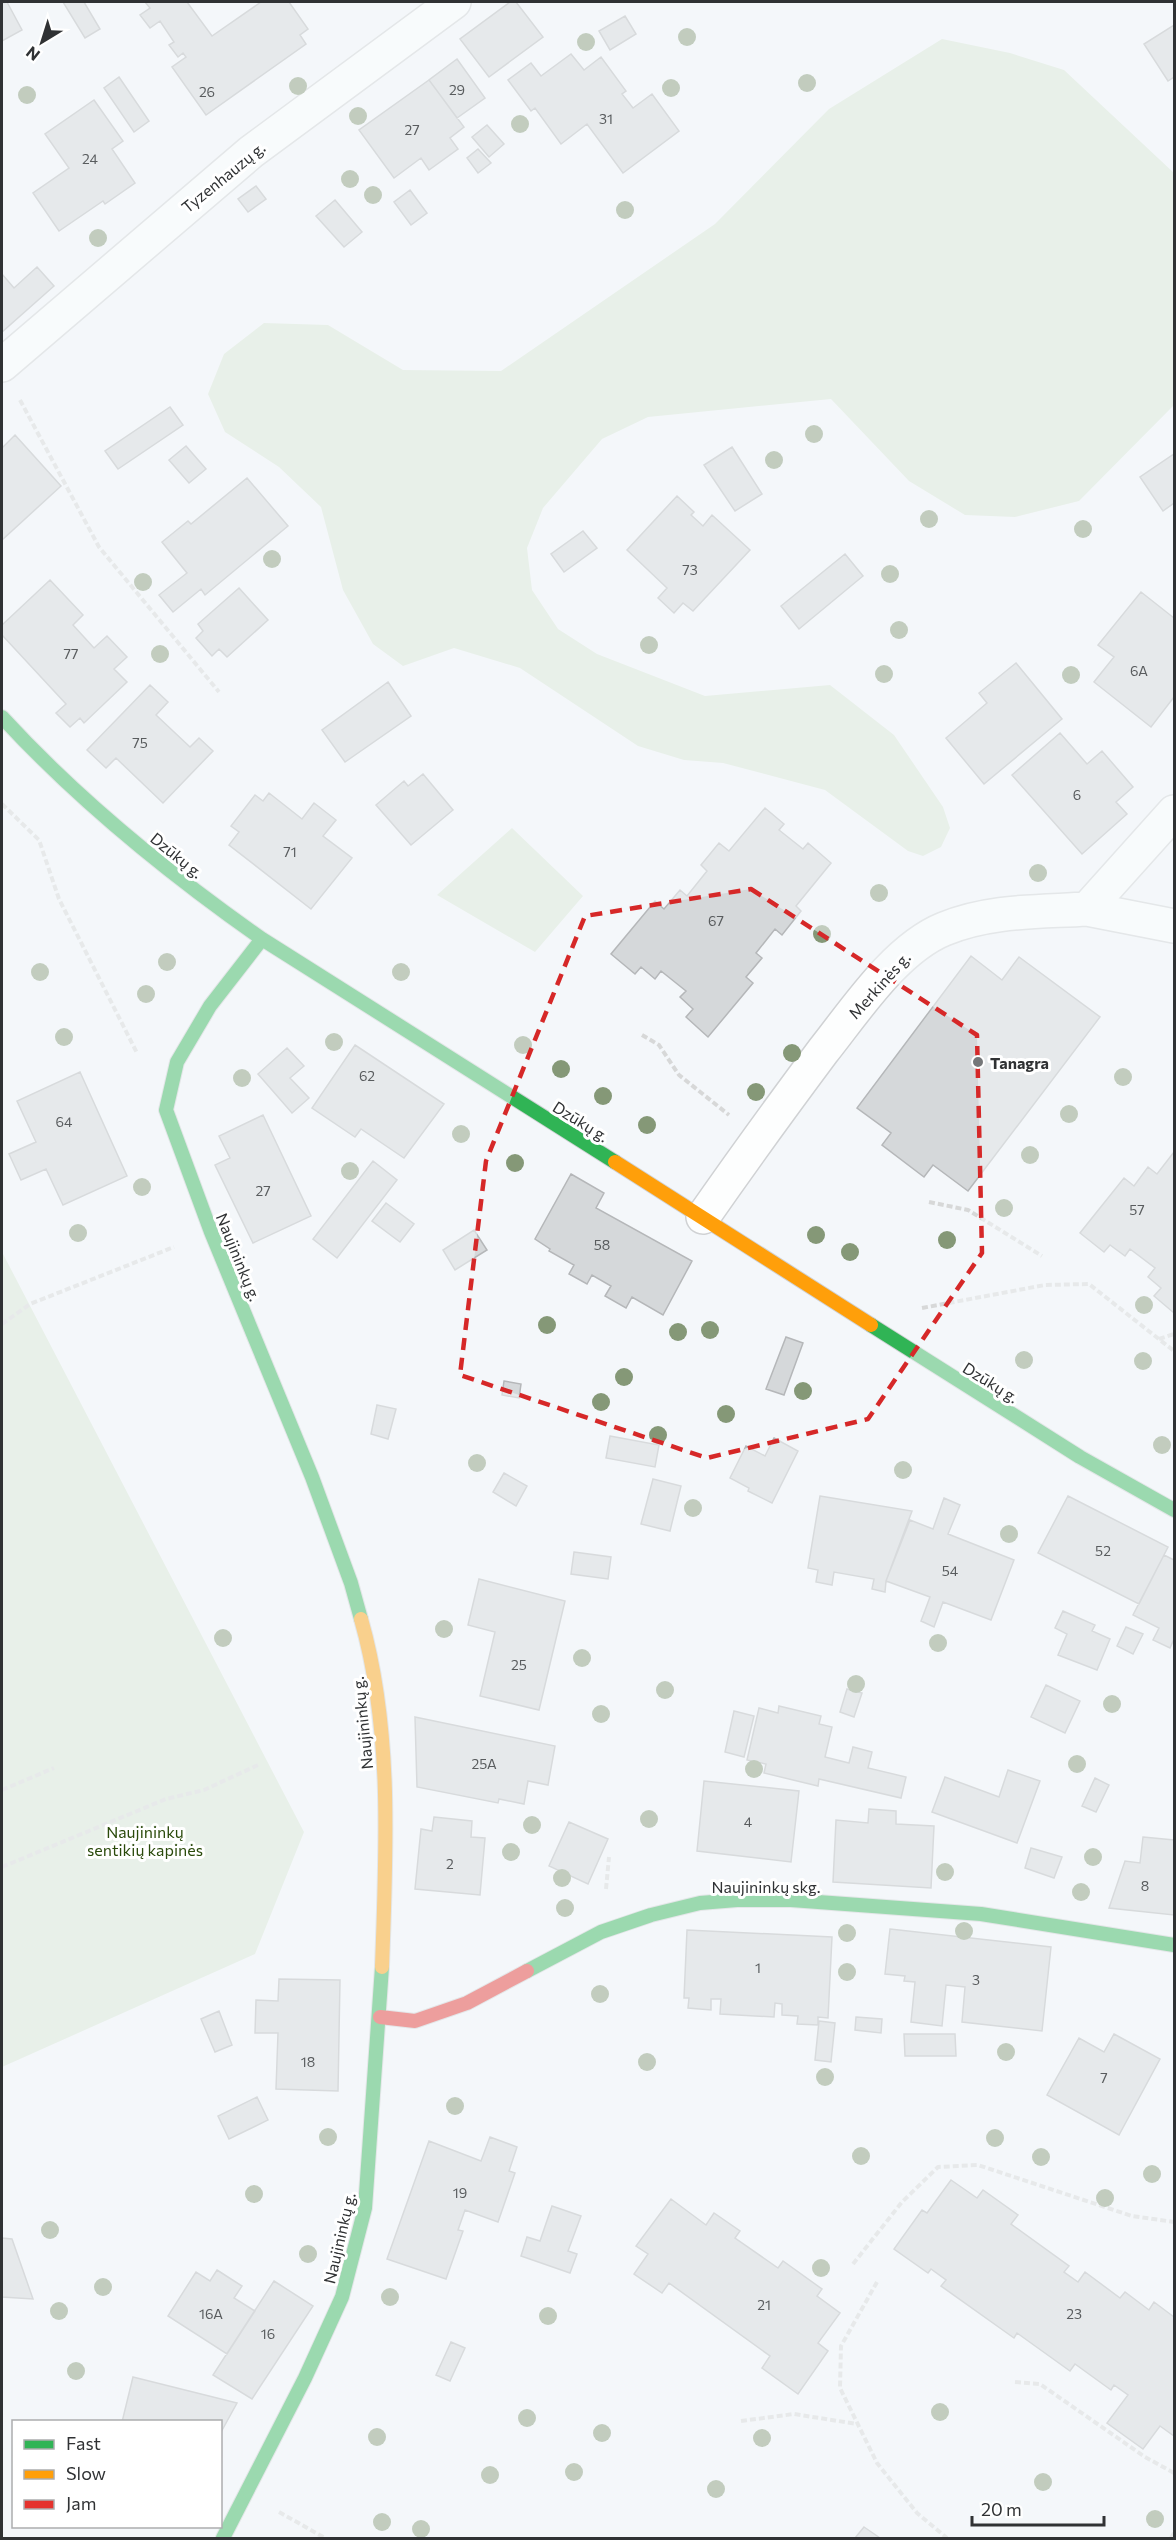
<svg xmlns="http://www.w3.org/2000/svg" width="1176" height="2540" font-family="Commissioner,sans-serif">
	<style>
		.green { fill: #dae6d6 }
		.building { fill: #d5d8da; stroke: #b5b7b9; stroke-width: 1.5 }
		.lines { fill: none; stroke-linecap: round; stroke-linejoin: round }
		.street-casing { stroke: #d0d2d4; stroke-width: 36 }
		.fast-casing { stroke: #d0d2d4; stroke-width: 16 }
		.slow-casing { stroke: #d0d2d4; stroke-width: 16 }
		.jam-casing { stroke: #d0d2d4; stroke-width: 16 }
		.path { stroke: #d7d8d8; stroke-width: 4; stroke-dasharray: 6 3; stroke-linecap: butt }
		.street { stroke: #fdfefe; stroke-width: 33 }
		.fast { stroke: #30b455; stroke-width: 14 }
		.slow { stroke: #ff9f0a; stroke-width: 14 }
		.jam { stroke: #e5322d; stroke-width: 14 }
		.tree { fill: #859877 }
		.marked { fill: none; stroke: #d62828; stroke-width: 4.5; stroke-dasharray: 12 8; stroke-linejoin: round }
		.poi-dot { fill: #757779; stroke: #fff; stroke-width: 2 }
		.labels { text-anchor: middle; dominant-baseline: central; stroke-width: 6; stroke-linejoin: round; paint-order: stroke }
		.number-label { font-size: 14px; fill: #595c5e }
		.street-label { font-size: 16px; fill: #303234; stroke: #fff }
		.poi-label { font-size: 16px; font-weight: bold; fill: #303234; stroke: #fff; text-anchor: start }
		.park-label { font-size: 16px; fill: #2a4a0b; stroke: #fff }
	</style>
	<rect width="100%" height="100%" fill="#f4f7fa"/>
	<!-- green -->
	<path class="green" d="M942,39L1010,53L1064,70L1174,173V405L1079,501L1015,517L965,515L909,481L831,399L648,417L602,439L543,508L527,548L532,590L558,629L597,654L705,696L830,685L894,735L943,807L950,828L941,847L923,856L908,851L825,790L723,763L684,760L638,746L520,668L454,648L403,666L373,644L343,590L321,507L279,467L225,432L208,394L224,354L264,323L328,325L403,370L501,371L715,224L829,109Z
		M512,828L583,896L535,952L437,895Z
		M2,1252L304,1832L255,1954L2,2067Z"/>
	<!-- building -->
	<path class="building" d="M7,2L22,30L2,41V3Z
		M63,2H84L100,29L85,38Z
		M145,2H187L212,36L261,2H289L308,29L300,35L306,44L206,115L172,67L186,57L183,53L178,57L169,45L174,42L160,21L150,28L140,15L150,8Z
		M510,2H516L543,37L489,77L460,39Z
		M625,16L636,34L610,50L599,31Z
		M1174,25V77L1168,81L1144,44Z
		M571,54L584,70L601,57L626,91L622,94L633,108L652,94L679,131L623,173L587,124L561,144L535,108L531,111L508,80L531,63L541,76Z
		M457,59L485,98L457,118L429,80Z
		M119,77L149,121L134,132L104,88Z
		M429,80L464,127L450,138L458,149L429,170L421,158L394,178L359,130Z
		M94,100L123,141L112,149L135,183L105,204L103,201L59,231L33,193L69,168L45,134Z
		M487,125L504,144L489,157L472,137Z
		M478,149L491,163L478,173L467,158Z
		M256,186L266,199L248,212L238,199Z
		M410,190L427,213L411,225L394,202Z
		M335,200L362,232L344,247L316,216Z
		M37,267L54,286L2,332V274L14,288Z
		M170,407L183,425L118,469L105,451Z
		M15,435L61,486L2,540V448Z
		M186,446L206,469L189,483L169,460Z
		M732,447L762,494L735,511L704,465Z
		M1174,454V503L1163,511L1140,477Z
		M247,478L288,526L205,595L201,589L173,612L159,595L187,573L162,542L188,521L191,524Z
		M677,496L694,512L691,515L703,526L712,515L750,550L693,611L683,603L674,613L658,598L667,588L627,550Z
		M583,531L597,548L564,572L551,554Z
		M845,554L863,576L799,629L781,606Z
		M50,580L83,615L73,625L94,648L107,636L127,657L114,669L127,682L84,723L80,718L70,727L56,713L66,704L2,635V625Z
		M239,588L268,620L227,657L219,649L212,656L196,638L203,631L198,624Z
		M1141,592L1174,618V697L1151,727L1094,682L1114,657L1098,645Z
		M1016,663L1062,719L984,784L946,738L987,703L979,693Z
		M388,682L411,716L345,762L322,730Z
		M150,685L168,702L156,715L190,747L199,738L213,751L163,803L116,758L106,768L87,750Z
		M1060,733L1087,764L1102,751L1133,787L1116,802L1127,814L1082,854L1012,775Z
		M423,774L453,810L411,845L376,805L404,781L408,786Z
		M269,793L302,819L314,803L336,820L323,836L352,858L311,909L229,845L239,832L231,826L255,795L263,801Z
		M765,808L784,824L779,830L803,849L808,843L831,863L796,906L801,911L782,935L775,929L756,953L762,958L746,977L753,983L708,1037L686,1017L693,1009L680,997L686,991L661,971L655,979L641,967L635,974L611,954L655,901L664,909L680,890L687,896L707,871L701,865L719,843L729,851Z
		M971,956L1002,980L1019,957L1100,1017L968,1191L933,1165L924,1177L882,1145L891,1133L857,1108Z
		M355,1045L444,1104L404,1158L361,1129L355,1137L312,1108Z
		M287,1048L304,1066L290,1078L309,1098L292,1113L258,1074Z
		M80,1072L127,1176L63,1205L46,1169L21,1180L9,1154L36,1142L17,1101Z
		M263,1115L311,1216L253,1243L215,1165L230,1158L219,1136Z
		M1174,1152V1313L1154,1296L1161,1288L1148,1277L1155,1268L1130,1249L1125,1256L1110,1245L1104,1252L1080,1233L1124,1178L1134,1186L1148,1167L1157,1174Z
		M373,1161L397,1180L337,1258L313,1239Z
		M571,1174L604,1193L596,1208L692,1261L663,1315L632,1297L626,1308L605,1296L611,1286L592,1275L587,1284L569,1274L574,1265L549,1251L550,1249L535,1239Z
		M386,1203L414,1224L400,1242L372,1221Z
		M474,1230L487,1250L455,1270L443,1250Z
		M786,1337L803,1343L784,1395L766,1389Z
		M504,1381L521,1384L519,1398L502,1395Z
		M377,1405L396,1409L388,1439L371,1434Z
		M610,1436L659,1445L655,1467L606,1458Z
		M774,1438L798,1451L772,1503L748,1491L749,1488L730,1478L746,1446L765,1456Z
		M504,1473L527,1486L516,1506L493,1492Z
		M653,1479L681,1486L670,1531L641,1524Z
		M820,1496L912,1511L886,1581L885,1592L872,1589L874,1579L834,1572L832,1585L816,1582L818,1570L808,1568Z
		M1068,1496L1168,1547L1139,1604L1038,1553Z
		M944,1498L960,1505L948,1534L1014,1560L991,1620L943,1602L934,1627L921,1621L930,1597L886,1581L910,1520L933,1529Z
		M574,1552L611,1557L608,1579L571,1574Z
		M1164,1555L1174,1560V1639L1170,1648L1153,1640L1159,1628L1133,1615Z
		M479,1579L565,1601L539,1710L480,1696L495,1632L468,1625Z
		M1063,1611L1095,1625L1092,1631L1110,1639L1097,1670L1058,1655L1067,1634L1055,1628Z
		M1126,1627L1143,1634L1133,1654L1117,1646Z
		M1046,1685L1080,1701L1065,1733L1031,1717Z
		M847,1689L862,1693L854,1717L840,1712Z
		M779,1706L821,1716L819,1724L832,1727L825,1757L849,1763L853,1747L872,1752L868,1768L906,1777L901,1798L819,1779L818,1786L764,1773L766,1764L747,1760L759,1708L778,1713Z
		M734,1711L754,1716L744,1757L725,1752Z
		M415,1717L555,1746L548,1785L528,1781L524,1804L499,1799L498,1803L417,1787Z
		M1008,1770L1040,1781L1017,1843L932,1812L945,1777L999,1797Z
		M1095,1778L1109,1785L1096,1812L1082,1806Z
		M704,1781L799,1791L791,1862L697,1851Z
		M869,1809L896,1811V1824L934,1826L931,1888L833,1882L836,1820L868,1823Z
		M434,1817L472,1821L471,1837L485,1838L480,1895L415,1889L421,1829L432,1831Z
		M569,1822L608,1839L588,1884L549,1866Z
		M1143,1837L1174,1840V1915L1109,1908L1125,1861L1140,1863Z
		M1031,1848L1062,1857L1054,1878L1025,1868Z
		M890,1929L1051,1947L1042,2031L962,2022L965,1987L946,1985L942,2026L911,2022L915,1982L904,1981L905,1976L885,1974Z
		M687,1930L832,1937L828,2018L818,2017V2025L797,2024L798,2016L782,2015V2004L775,2003L774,2017L720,2014L721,1999H711V2010L688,2008L689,1998H684Z
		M279,1979L340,1980L338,2091L276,2089L278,2033H255L256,2000L278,2001Z
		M219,2011L232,2045L215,2052L201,2019Z
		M856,2017L882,2019L881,2033L855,2030Z
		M819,2021L835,2023L831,2062L815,2060Z
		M904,2034H955L956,2056H905Z
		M1114,2034L1160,2059L1119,2135L1047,2095L1079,2038L1104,2052Z
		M257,2097L268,2120L229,2139L218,2116Z
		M490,2137L517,2147L509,2171L515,2173L498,2222L465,2210L458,2230L463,2231L446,2279L387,2259L429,2141L481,2161Z
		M951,2180L977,2198L983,2190L1018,2215L1011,2224L1069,2266L1064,2272L1078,2282L1085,2272L1120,2298L1125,2292L1149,2310L1154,2302L1174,2317V2436L1160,2426L1143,2449L1107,2423L1128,2395L1114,2385L1111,2390L1075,2364L1070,2371L1017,2333L1014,2338L941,2286L946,2280L931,2269L928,2273L894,2249L922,2210L927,2213Z
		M671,2199L706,2225L714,2213L740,2231L735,2238L778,2268L783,2261L822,2289L817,2296L840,2313L818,2343L828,2351L798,2394L762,2368L770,2356L669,2283L662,2293L634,2274L648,2254L636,2246Z
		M552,2206L581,2216L568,2251L577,2254L570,2273L521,2256L527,2237L540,2241Z
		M2,2238L12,2239L33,2299L2,2297Z
		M217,2270L242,2286L234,2298L255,2311L227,2354L168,2316L196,2272L210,2281Z
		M274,2281L313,2306L252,2399L213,2375Z
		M451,2342L465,2348L450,2381L436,2375Z
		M133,2377L237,2403L220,2434V2422H122Z
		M864,2527L880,2538H855Z"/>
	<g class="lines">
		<!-- street casing -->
		<g class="street-casing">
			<path id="street" d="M2,365L251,152L454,2
				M1087,909L1174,926
				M703,1217C742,1161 782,1106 823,1051C855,1011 895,949 944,929C989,910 1039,912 1087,909L1174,812"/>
		</g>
		<!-- fast casing -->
		<g class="fast-casing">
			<path id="fast" d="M2,717C80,802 168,873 262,939L615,1162
				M262,939L210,1006L177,1062L166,1110L211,1232L312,1477L351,1583L361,1619
				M871,1325L1080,1457L1174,1510
				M527,1971L601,1932L651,1915L700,1903L737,1900H791L981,1914L1174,1945
				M223,2538L305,2378L342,2297L365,2208L382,1967"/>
		</g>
		<!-- slow casing -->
		<g class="slow-casing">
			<path id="slow" d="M615,1162L871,1325
				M361,1619C393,1731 386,1853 382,1967"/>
		</g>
		<!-- jam casing -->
		<g class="jam-casing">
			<path id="jam" d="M380,2017L415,2021L467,2003L527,1971"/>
		</g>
		<!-- path -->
		<path class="path" d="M20,400L99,547L219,692
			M2,804L39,840L59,899L137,1053
			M642,1035L659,1045L679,1075L729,1115
			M929,1202L968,1210L1042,1256
			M922,1308L1045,1285L1089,1284L1174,1351
			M2,1324L30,1304L174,1247
			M1159,1339L1174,1334
			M2,1790L54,1768
			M2,1867L166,1799L204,1790L258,1765
			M606,1889L609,1857
			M853,2264L902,2202L938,2167L978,2165L1132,2216L1174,2222
			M877,2282L841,2346L840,2388L877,2463L917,2513L947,2538
			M1015,2382L1040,2384L1145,2457L1174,2473
			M741,2421L794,2414L857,2424
			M279,2512L325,2538
			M1171,2538L1174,2533"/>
		<!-- street -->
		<use href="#street" class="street"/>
		<!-- fast -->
		<use href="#fast" class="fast"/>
		<!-- slow -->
		<use href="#slow" class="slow"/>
		<!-- jam -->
		<use href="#jam" class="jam"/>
	</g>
	<!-- trees -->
	<g class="tree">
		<circle cx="687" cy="37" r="9"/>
		<circle cx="586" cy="42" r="9"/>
		<circle cx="807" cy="83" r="9"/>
		<circle cx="298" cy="86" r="9"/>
		<circle cx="671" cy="88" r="9"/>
		<circle cx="27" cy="95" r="9"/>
		<circle cx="358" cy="116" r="9"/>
		<circle cx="520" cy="124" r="9"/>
		<circle cx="350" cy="179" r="9"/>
		<circle cx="373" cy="195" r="9"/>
		<circle cx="625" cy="210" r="9"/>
		<circle cx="98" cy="238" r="9"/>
		<circle cx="814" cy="434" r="9"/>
		<circle cx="774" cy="460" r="9"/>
		<circle cx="929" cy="519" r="9"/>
		<circle cx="1083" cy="529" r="9"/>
		<circle cx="272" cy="559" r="9"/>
		<circle cx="890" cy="574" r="9"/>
		<circle cx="143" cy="582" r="9"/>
		<circle cx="899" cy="630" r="9"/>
		<circle cx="649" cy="645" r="9"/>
		<circle cx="160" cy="654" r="9"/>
		<circle cx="884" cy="674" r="9"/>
		<circle cx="1071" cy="675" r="9"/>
		<circle cx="1038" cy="873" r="9"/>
		<circle cx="879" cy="893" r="9"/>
		<circle cx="822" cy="934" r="9"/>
		<circle cx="167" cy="962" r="9"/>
		<circle cx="40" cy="972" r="9"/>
		<circle cx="401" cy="972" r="9"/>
		<circle cx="146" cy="994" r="9"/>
		<circle cx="64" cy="1037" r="9"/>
		<circle cx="334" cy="1042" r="9"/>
		<circle cx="523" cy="1045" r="9"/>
		<circle cx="792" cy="1053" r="9"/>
		<circle cx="561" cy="1069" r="9"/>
		<circle cx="1123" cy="1077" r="9"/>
		<circle cx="242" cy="1078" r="9"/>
		<circle cx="756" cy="1092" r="9"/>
		<circle cx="603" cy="1096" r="9"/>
		<circle cx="1069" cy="1114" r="9"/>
		<circle cx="647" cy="1125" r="9"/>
		<circle cx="461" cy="1134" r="9"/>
		<circle cx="1030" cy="1155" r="9"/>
		<circle cx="515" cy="1163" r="9"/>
		<circle cx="350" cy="1171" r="9"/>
		<circle cx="142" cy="1187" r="9"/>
		<circle cx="1004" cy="1208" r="9"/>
		<circle cx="78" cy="1233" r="9"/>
		<circle cx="816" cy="1235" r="9"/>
		<circle cx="947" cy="1240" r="9"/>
		<circle cx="850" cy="1252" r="9"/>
		<circle cx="1144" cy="1305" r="9"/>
		<circle cx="547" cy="1325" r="9"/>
		<circle cx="710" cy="1330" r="9"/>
		<circle cx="678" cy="1332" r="9"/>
		<circle cx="1024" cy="1360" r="9"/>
		<circle cx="1143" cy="1361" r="9"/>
		<circle cx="624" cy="1377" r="9"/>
		<circle cx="803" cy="1391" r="9"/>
		<circle cx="601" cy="1402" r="9"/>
		<circle cx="726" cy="1414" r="9"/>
		<circle cx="658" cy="1435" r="9"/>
		<circle cx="1162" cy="1445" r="9"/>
		<circle cx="477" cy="1463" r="9"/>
		<circle cx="903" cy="1470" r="9"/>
		<circle cx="693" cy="1508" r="9"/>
		<circle cx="1009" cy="1534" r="9"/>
		<circle cx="444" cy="1629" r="9"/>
		<circle cx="223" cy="1638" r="9"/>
		<circle cx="938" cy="1643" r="9"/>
		<circle cx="582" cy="1658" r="9"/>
		<circle cx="856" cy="1684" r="9"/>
		<circle cx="665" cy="1690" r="9"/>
		<circle cx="1112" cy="1704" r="9"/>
		<circle cx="601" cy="1714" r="9"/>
		<circle cx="1077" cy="1764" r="9"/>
		<circle cx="754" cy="1769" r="9"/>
		<circle cx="649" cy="1819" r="9"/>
		<circle cx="532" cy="1825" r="9"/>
		<circle cx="511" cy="1852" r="9"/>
		<circle cx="1093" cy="1857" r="9"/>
		<circle cx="945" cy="1872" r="9"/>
		<circle cx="562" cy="1878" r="9"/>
		<circle cx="1081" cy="1892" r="9"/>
		<circle cx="565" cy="1908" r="9"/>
		<circle cx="964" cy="1931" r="9"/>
		<circle cx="847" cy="1933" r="9"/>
		<circle cx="847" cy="1972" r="9"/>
		<circle cx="600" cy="1994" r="9"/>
		<circle cx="1006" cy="2052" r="9"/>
		<circle cx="647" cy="2062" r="9"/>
		<circle cx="825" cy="2077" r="9"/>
		<circle cx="455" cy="2106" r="9"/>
		<circle cx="328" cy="2137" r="9"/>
		<circle cx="995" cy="2138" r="9"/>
		<circle cx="861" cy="2156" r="9"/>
		<circle cx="1041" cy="2157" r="9"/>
		<circle cx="1152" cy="2174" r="9"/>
		<circle cx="254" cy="2194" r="9"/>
		<circle cx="1105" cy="2198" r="9"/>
		<circle cx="50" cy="2230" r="9"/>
		<circle cx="308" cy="2254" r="9"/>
		<circle cx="821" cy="2268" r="9"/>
		<circle cx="103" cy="2287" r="9"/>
		<circle cx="390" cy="2297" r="9"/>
		<circle cx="59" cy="2311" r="9"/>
		<circle cx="548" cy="2316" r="9"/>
		<circle cx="76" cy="2371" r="9"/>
		<circle cx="940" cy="2412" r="9"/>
		<circle cx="527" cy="2418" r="9"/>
		<circle cx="602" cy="2433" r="9"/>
		<circle cx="377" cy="2437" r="9"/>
		<circle cx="762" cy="2438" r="9"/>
		<circle cx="574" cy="2472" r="9"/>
		<circle cx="490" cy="2475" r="9"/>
		<circle cx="1043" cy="2482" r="9"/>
		<circle cx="716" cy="2489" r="9"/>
		<circle cx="1155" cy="2519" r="9"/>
		<circle cx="382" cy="2522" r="9"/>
		<circle cx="421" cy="2529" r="9"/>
	</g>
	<!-- marked area -->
	<path d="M0 0H1176V2540H0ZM751,889L977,1035L982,1253L868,1419L707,1458L460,1375L486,1161L585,916Z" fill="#f4f7fa" fill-opacity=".55" fill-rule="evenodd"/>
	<path class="marked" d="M751,889L977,1035L982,1253L868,1419L707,1458L460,1375L486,1161L585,916Z"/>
	<!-- markers -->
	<circle class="poi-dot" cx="978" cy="1062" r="6"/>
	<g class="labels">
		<!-- number labels -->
		<g class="number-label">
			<text x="457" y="89">29</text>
			<text x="207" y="91">26</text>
			<text x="606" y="118">31</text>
			<text x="412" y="129">27</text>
			<text x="90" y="158">24</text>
			<text x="690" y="569">73</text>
			<text x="71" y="653">77</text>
			<text x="1139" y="670">6A</text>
			<text x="140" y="742">75</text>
			<text x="1077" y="794">6</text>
			<text x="290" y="851">71</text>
			<text x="716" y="920">67</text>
			<text x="367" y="1075">62</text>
			<text x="64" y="1121">64</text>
			<text x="263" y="1190">27</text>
			<text x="1137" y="1209">57</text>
			<text x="602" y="1244">58</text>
			<text x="1103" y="1550">52</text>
			<text x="950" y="1570">54</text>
			<text x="519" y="1664">25</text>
			<text x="484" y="1763">25A</text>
			<text x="748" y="1821">4</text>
			<text x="450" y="1863">2</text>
			<text x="1145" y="1885">8</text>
			<text x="758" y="1967">1</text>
			<text x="976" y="1979">3</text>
			<text x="308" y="2061">18</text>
			<text x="1104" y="2077">7</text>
			<text x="460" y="2192">19</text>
			<text x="764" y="2304">21</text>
			<text x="211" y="2313">16A</text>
			<text x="1074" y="2313">23</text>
			<text x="268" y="2333">16</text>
		</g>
		<!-- street labels -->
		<g class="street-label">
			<text transform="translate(223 177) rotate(-39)">Tyzenhauzų g.</text>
			<text transform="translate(177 855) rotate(39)">Dzūkų g.</text>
			<text transform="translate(879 985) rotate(-48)">Merkinės g.</text>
			<text transform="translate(581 1121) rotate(32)">Dzūkų g.</text>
			<text transform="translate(239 1257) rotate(68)">Naujininkų g.</text>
			<text transform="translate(991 1382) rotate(32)">Dzūkų g.</text>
			<text transform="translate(362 1723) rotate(-96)">Naujininkų g.</text>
			<text x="766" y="1886">Naujininkų skg.</text>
			<text transform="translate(339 2238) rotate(-77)">Naujininkų g.</text>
		</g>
		<!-- poi labels -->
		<g class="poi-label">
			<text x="990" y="1062">Tanagra</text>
		</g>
		<!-- park labels -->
		<g class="park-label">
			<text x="145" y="1831">Naujininkų<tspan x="145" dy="18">sentikių kapinės</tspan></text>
		</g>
	</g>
	<!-- border -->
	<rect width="1176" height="2540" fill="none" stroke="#303234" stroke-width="6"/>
	<!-- legend -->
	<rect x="12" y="2420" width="210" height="108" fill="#ffffff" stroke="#acadae" stroke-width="1.5"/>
	<rect x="24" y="2440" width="30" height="9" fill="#30b455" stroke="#acadae" stroke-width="1.5"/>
	<text x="66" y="2450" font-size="18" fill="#303234">Fast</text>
	<rect x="24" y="2470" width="30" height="9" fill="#ff9f0a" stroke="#acadae" stroke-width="1.5"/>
	<text x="66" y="2480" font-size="18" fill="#303234">Slow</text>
	<rect x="24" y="2500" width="30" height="9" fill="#e5322d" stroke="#acadae" stroke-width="1.5"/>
	<text x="66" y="2510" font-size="18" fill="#303234">Jam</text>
	<!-- north arrow -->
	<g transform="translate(42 42) rotate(218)" stroke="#ffffff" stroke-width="4.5" paint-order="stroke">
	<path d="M0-4.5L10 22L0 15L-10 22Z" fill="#303234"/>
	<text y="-9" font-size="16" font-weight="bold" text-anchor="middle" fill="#303234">N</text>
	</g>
	<!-- scale -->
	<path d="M972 2516v9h132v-9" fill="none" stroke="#303234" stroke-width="3"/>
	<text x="981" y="2516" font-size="18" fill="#303234" stroke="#ffffff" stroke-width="4.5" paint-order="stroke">20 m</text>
</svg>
